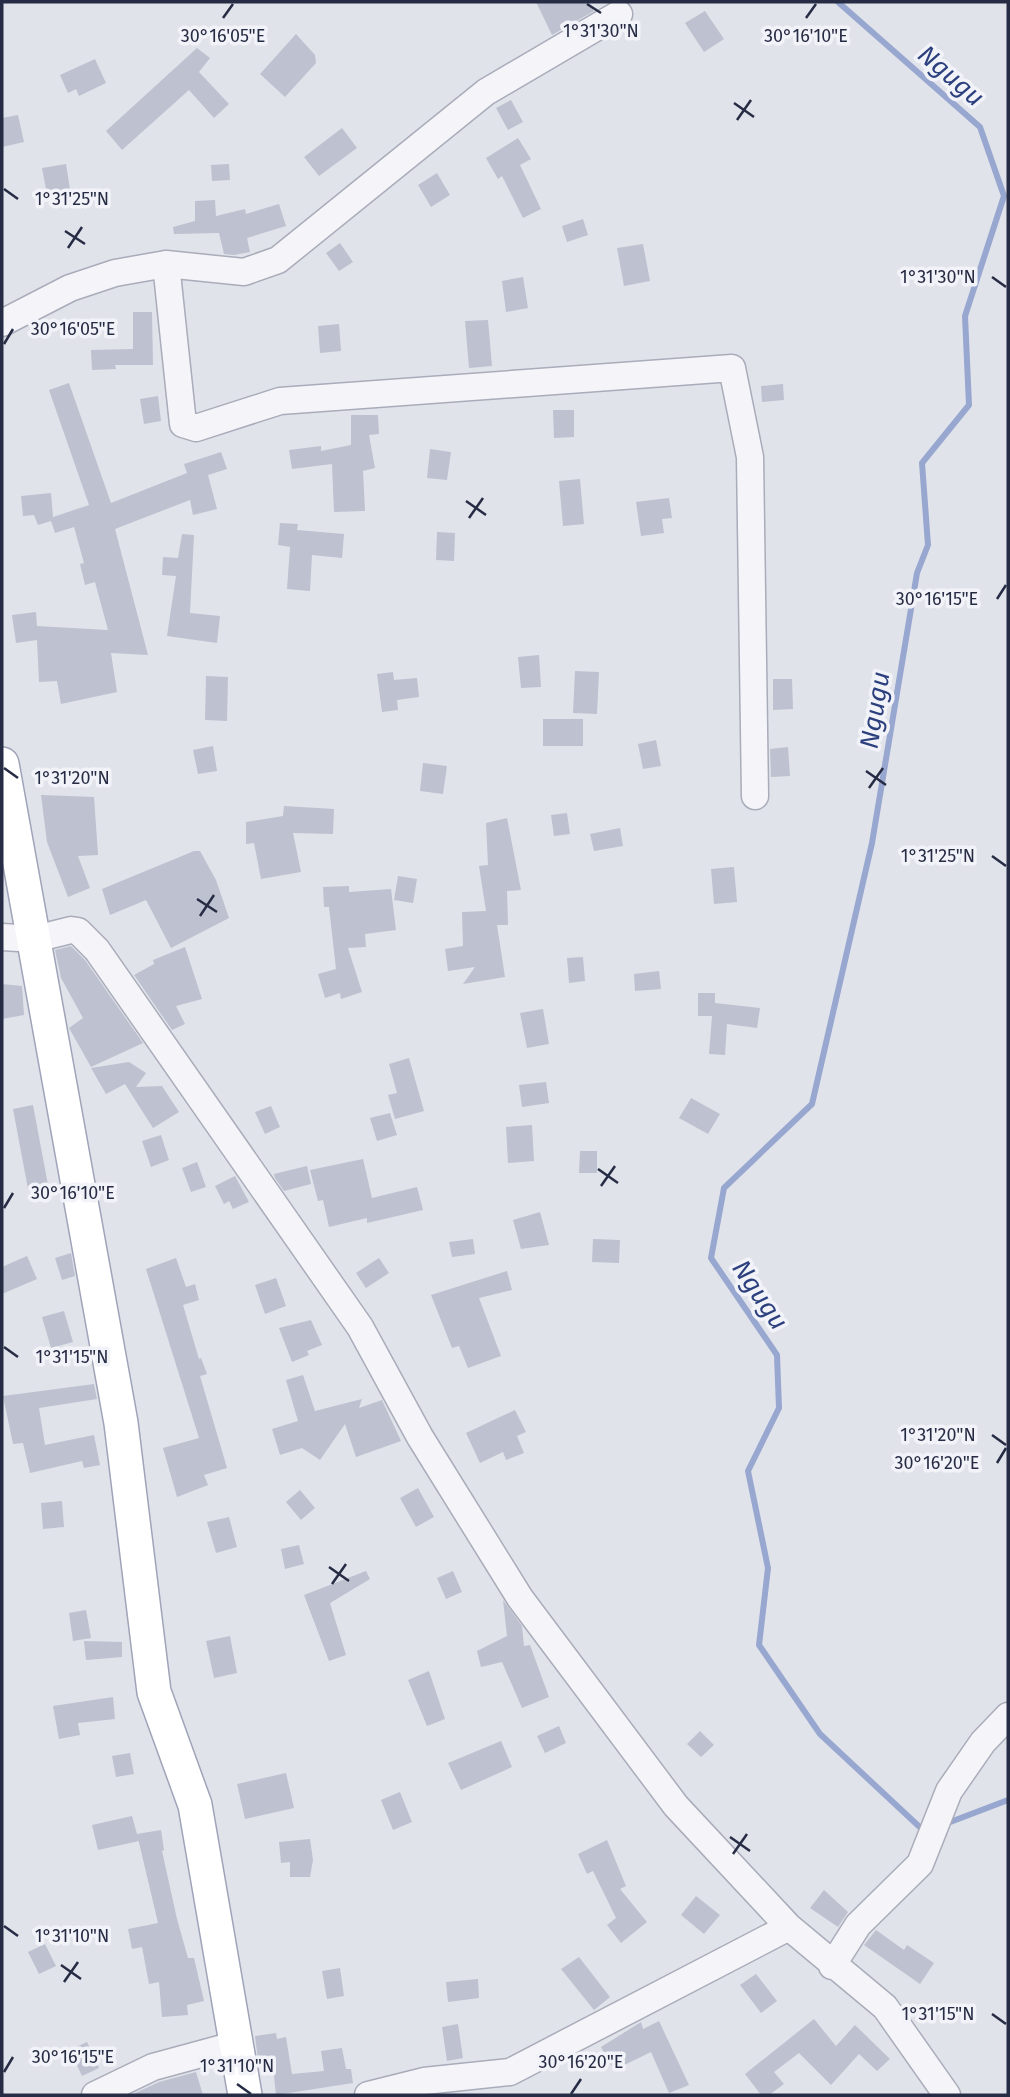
<svg xmlns="http://www.w3.org/2000/svg" width="1010" height="2097" font-family="'Fira Sans',sans-serif">
	<style>
		.lines { fill: none; stroke-linecap: round; stroke-linejoin: round }
		.stream { stroke: #98a7cf; stroke-width: 6 }
		.building { fill: #bec1cf }
		.minor-casing { stroke: #a9acb9; stroke-width: 29 }
		.major-casing { stroke: #9fa4b8; stroke-width: 36 }
		.minor { stroke: #f5f5f9; stroke-width: 26 }
		.major { stroke: #fff; stroke-width: 33 }
		.ticks { fill: none; stroke: #272c45; stroke-width: 2.5 }
		.labels { text-anchor: middle; dominant-baseline: central; stroke-width: 7; stroke-linejoin: round; paint-order: stroke }
		.water-label { font-size: 26px; font-style: italic; fill: #2d407e; stroke: #f1f3f8 }
		.ticks-label { font-size: 18px; text-anchor: middle; fill: #272c45; stroke: #f1f3f8; stroke-width: 7; stroke-linejoin: round; paint-order: stroke }
	</style>
	<rect width="100%" height="100%" fill="#e1e3eb"/>
	<g class="lines">
		<!-- stream -->
		<path class="stream" d="M838,2L980,127L1004,196L965,316L969,405L922,463L928,545L917,573L872,843L812,1104L724,1188L711,1258L777,1355L779,1408L748,1471L768,1568L759,1645L820,1734L925,1832
			M945,1824L1008,1800"/>
	</g>
	<!-- building -->
	<path class="building" d="M536,2H589L594,11L552,35Z
		M705,11L724,39L704,52L685,23Z
		M296,34L315,55L316,63L285,97L260,74Z
		M197,48L210,58L199,72L229,104L214,118L189,90L122,150L106,131Z
		M95,59L106,83L79,96L76,89L68,93L60,75Z
		M511,100L523,122L508,130L496,108Z
		M18,115L24,142L2,147V118Z
		M342,128L357,148L319,176L304,157Z
		M518,138L531,159L520,165L541,209L523,218L502,176L498,179L486,158Z
		M66,164L71,196L48,200L42,168Z
		M229,164L230,180L212,181L211,165Z
		M437,173L450,195L431,207L418,185Z
		M215,200L216,216L245,209L246,214L279,204L286,226L247,238L250,252L234,255L224,254L219,233L174,234L173,227L195,221V201Z
		M583,219L588,235L567,242L562,226Z
		M340,243L353,262L339,271L326,253Z
		M643,244L650,281L624,286L617,248Z
		M523,277L528,308L506,312L502,281Z
		M133,312H152L153,365H115L116,369L92,370L91,350L133,349Z
		M488,320L492,366L469,368L465,321Z
		M339,324L341,351L320,353L318,326Z
		M69,383L111,503L187,473L184,464L221,452L227,469L208,475L217,509L193,515L190,500L115,529L148,655L111,653L117,692L61,704L57,681L39,682L37,640L16,643L12,615L36,612L37,626L108,630L95,582L85,585L80,564L84,563L74,527L55,533L51,521L38,525L34,515L23,516L21,496L51,493L53,517L89,505L49,390Z
		M783,384L784,400L762,402L761,386Z
		M158,396L161,421L144,424L140,399Z
		M553,410H574V437L554,438Z
		M351,415H378L379,434L369,435L375,468L363,471L365,511L334,512L332,464L292,469L289,450L321,446V451L351,445Z
		M430,449L451,452L447,480L427,478Z
		M580,479L584,524L563,526L559,481Z
		M669,498L672,518L662,519L664,533L641,536L636,502Z
		M280,523L298,524L297,530L344,534L342,558L312,555L310,591L287,589L290,547L278,545Z
		M437,532L455,533L454,561L436,560Z
		M182,534L194,535L190,613L220,616L217,643L167,636L176,576L162,575L163,557L178,558Z
		M539,655L541,687L521,688L518,657Z
		M575,671L599,672L597,714L573,713Z
		M393,672L394,680L417,678L419,697L397,700L398,710L382,712L377,674Z
		M206,676L228,677L227,721L205,720Z
		M773,679H792L793,709L773,710Z
		M543,719H583V746H543Z
		M656,740L661,766L643,769L638,744Z
		M213,746L217,771L198,774L193,750Z
		M788,747L790,776L771,777L770,749Z
		M423,763L447,766L443,794L420,791Z
		M41,795L94,797L98,855L78,856L90,888L68,897L47,842Z
		M284,806L334,809L333,834L293,833L301,872L261,879L254,843L246,844V822L283,816Z
		M567,813L570,834L554,836L551,815Z
		M507,818L521,890L507,891L508,925H497L505,977L463,984L475,967L448,971L445,949L463,946L462,912L486,911L479,866L488,865L486,823Z
		M620,828L623,846L594,851L590,834Z
		M194,851H200L216,880L229,918L171,948L146,900L110,915L102,889Z
		M734,867L737,902L714,904L711,869Z
		M398,876L417,879L413,903L394,900Z
		M349,886V892L391,889L396,930L365,934L366,947L348,948L362,992L341,999L340,993L325,998L318,974L336,969L329,907H324L323,887Z
		M71,946L85,960L143,1043L91,1067L69,1028L83,1018L61,978L55,950Z
		M185,947L202,999L176,1006L185,1024L172,1030L134,975L154,964L153,960Z
		M583,957L585,981L569,983L567,958Z
		M659,971L661,989L635,991L634,974Z
		M2,984L22,986L24,1015L2,1019Z
		M698,993H715V1003L760,1008L757,1028L727,1024L725,1055L709,1054L712,1016H698Z
		M543,1009L549,1044L527,1048L520,1013Z
		M409,1058L424,1111L395,1119L388,1095L397,1093L389,1064Z
		M129,1062L146,1073L136,1087L162,1086L179,1112L153,1128L125,1084L106,1094L91,1068Z
		M546,1082L549,1103L522,1107L519,1085Z
		M691,1098L720,1114L708,1134L679,1118Z
		M33,1105L48,1185L28,1189L13,1109Z
		M271,1106L280,1127L265,1134L255,1112Z
		M390,1113L397,1135L377,1141L370,1118Z
		M532,1125L534,1161L508,1163L506,1127Z
		M161,1135L169,1160L151,1167L142,1141Z
		M580,1151H597V1173H579Z
		M363,1159L372,1198L417,1187L423,1210L367,1223V1218L329,1227L323,1200L318,1201L310,1170Z
		M197,1162L206,1187L191,1192L182,1168Z
		M307,1166L311,1184L284,1191L275,1178L274,1174Z
		M235,1176L249,1202L233,1209L229,1201L224,1204L215,1186Z
		M540,1212L549,1245L521,1249L513,1220Z
		M473,1239L475,1254L452,1257L449,1242Z
		M593,1239L620,1240L619,1263L592,1262Z
		M71,1253L75,1276L62,1280L55,1258Z
		M27,1256L37,1279L2,1294V1267Z
		M176,1258L186,1287L195,1284L199,1300L183,1305L199,1359L201,1358L207,1374L200,1376L227,1468L204,1475L208,1485L177,1497L163,1448L199,1438L146,1269Z
		M379,1258L389,1273L366,1288L356,1273Z
		M507,1271L512,1290L479,1298L501,1356L468,1368L459,1346L452,1348L431,1295Z
		M276,1278L286,1306L265,1314L255,1285Z
		M64,1311L73,1342L51,1348L42,1317Z
		M311,1320L322,1345L307,1351L309,1355L292,1362L279,1328Z
		M303,1375L315,1411L362,1399L359,1408L382,1400L401,1441L356,1457L345,1424L320,1460L302,1448L280,1455L272,1429L298,1421L286,1380Z
		M94,1384L97,1399L39,1408L45,1445L94,1435L100,1465L84,1468L82,1461L30,1473L23,1443L13,1444L3,1396Z
		M515,1410L526,1432L517,1436L524,1453L506,1460L503,1452L480,1463L466,1433Z
		M418,1488L434,1517L416,1527L400,1498Z
		M300,1490L315,1508L301,1520L286,1502Z
		M62,1501L64,1527L43,1529L41,1503Z
		M229,1517L237,1547L216,1553L207,1522Z
		M299,1545L304,1564L285,1569L281,1549Z
		M366,1571L370,1579L330,1603L346,1655L329,1661L304,1595Z
		M453,1571L462,1592L446,1599L437,1578Z
		M503,1600L522,1626L524,1646L530,1645L549,1697L522,1708L502,1662L481,1667L477,1651L507,1636Z
		M86,1610L91,1638L73,1641L69,1613Z
		M230,1636L237,1673L214,1678L206,1641Z
		M84,1641L122,1642V1657L86,1660Z
		M429,1671L445,1719L427,1726L408,1680Z
		M113,1697L115,1719L78,1723L80,1735L59,1739L53,1706Z
		M559,1726L566,1743L545,1753L537,1736Z
		M700,1731L714,1745L701,1757L687,1744Z
		M501,1741L512,1767L461,1790L448,1763Z
		M130,1753L134,1774L116,1777L112,1756Z
		M286,1773L294,1808L245,1819L237,1784Z
		M400,1792L412,1822L393,1830L381,1800Z
		M132,1816L139,1841L98,1850L92,1825Z
		M161,1830L164,1850L162,1851L177,1919L188,1958H194L204,2001L187,2005L188,2015L162,2017L159,1982L149,1984L142,1947L132,1949L128,1929L158,1923L137,1834Z
		M310,1839L313,1860L310,1877H290V1862L281,1863L279,1842Z
		M607,1840L626,1886L620,1889L647,1922L621,1943L607,1925L616,1918L593,1871L587,1874L578,1854Z
		M824,1890L848,1912L838,1927L810,1908Z
		M696,1896L720,1915L704,1934L681,1915Z
		M876,1930L904,1950L907,1945L934,1963L920,1984L864,1945Z
		M45,1944L56,1966L39,1974L28,1952Z
		M579,1957L610,1997L594,2010L561,1969Z
		M340,1968L344,1996L327,1999L322,1971Z
		M756,1974L777,2001L761,2013L740,1985Z
		M478,1979L479,1998L448,2002L446,1982Z
		M814,2019L836,2046L855,2025L890,2059L877,2071L859,2054L831,2085L799,2053L774,2072L784,2084L769,2095H761L745,2074Z
		M659,2021L689,2085L669,2093L651,2052L614,2070L601,2047L641,2022L643,2029Z
		M458,2024L463,2058L447,2061L442,2027Z
		M276,2033L277,2039L286,2037L292,2074L324,2071L321,2051L342,2048L346,2069H351L353,2083L276,2095L272,2058L258,2060L255,2036Z
		M87,2042L99,2068L82,2076L70,2050Z
		M196,2072L203,2095H131L159,2082Z"/>
	<g class="lines">
		<!-- minor casing -->
		<g class="minor-casing">
			<path id="minor" d="M166,264L183,424L196,428L280,401L732,368L750,457L755,796
				M2,323L70,288L115,273L166,264L244,272L278,260L486,92L619,14
				M2,937L35,939L71,930L78,931L97,950L360,1327L420,1437L520,1598L676,1806L789,1927L885,2007L947,2095
				M832,1966L858,1925L920,1864L949,1791L983,1742L1008,1716
				M95,2095L153,2067L234,2045
				M368,2095L424,2081L510,2072L789,1927"/>
		</g>
		<!-- major casing -->
		<g class="major-casing">
			<path id="major" d="M2,764L121,1423L154,1692L195,1805L245,2095"/>
		</g>
		<!-- minor -->
		<use href="#minor" class="minor"/>
		<!-- major -->
		<use href="#major" class="major"/>
	</g>
	<!-- ticks -->
	<path class="ticks" d="M587,4L601,13M223,18L233,4M806,18L816,4M734,103L754,117M737,120L751,100M4,189L18,199M65,231L85,244M68,248L82,227M992,277L1006,287M4,344L13,329M466,501L486,515M469,518L483,498M997,599L1006,585M4,768L18,778M866,771L886,785M869,788L883,768M992,856L1006,866M197,899L217,912M200,916L214,895M598,1169L618,1183M601,1186L615,1166M4,1208L13,1193M4,1347L18,1357M992,1435L1006,1445M997,1463L1006,1448M329,1567L349,1581M332,1584L346,1564M730,1837L750,1851M733,1854L747,1834M4,1926L18,1936M61,1965L81,1979M64,1982L78,1962M992,2014L1006,2024M4,2072L13,2057M237,2084L251,2094M571,2094L581,2079"/>
	<g class="labels">
		<!-- water labels -->
		<g class="water-label">
			<text transform="translate(951 76) rotate(41)">Ngugu</text>
			<text transform="translate(875 710) rotate(-81)">Ngugu</text>
			<text transform="translate(760 1295) rotate(56)">Ngugu</text>
		</g>
	</g>
	<g class="ticks-label">
		<text x="601" y="37">1°31'30"N</text>
		<text x="223" y="42">30°16'05"E</text>
		<text x="806" y="42">30°16'10"E</text>
		<text x="72" y="205">1°31'25"N</text>
		<text x="938" y="283">1°31'30"N</text>
		<text x="73" y="335">30°16'05"E</text>
		<text x="937" y="605">30°16'15"E</text>
		<text x="72" y="784">1°31'20"N</text>
		<text x="938" y="862">1°31'25"N</text>
		<text x="73" y="1199">30°16'10"E</text>
		<text x="72" y="1363">1°31'15"N</text>
		<text x="938" y="1441">1°31'20"N</text>
		<text x="937" y="1469">30°16'20"E</text>
		<text x="72" y="1942">1°31'10"N</text>
		<text x="938" y="2020">1°31'15"N</text>
		<text x="73" y="2063">30°16'15"E</text>
		<text x="581" y="2068">30°16'20"E</text>
		<text x="237" y="2072">1°31'10"N</text>
	</g>
	<!-- border -->
	<rect width="1010" height="2097" fill="none" stroke="#272c45" stroke-width="7"/>
</svg>
